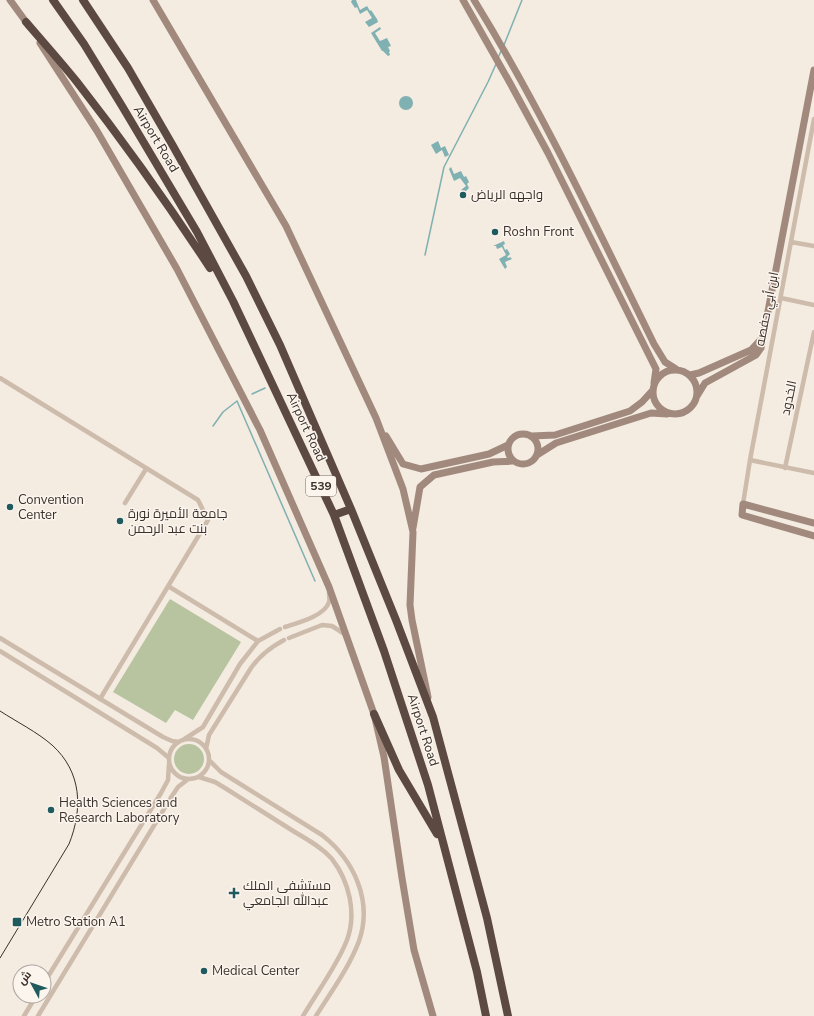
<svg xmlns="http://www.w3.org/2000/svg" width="814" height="1016" font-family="'Nunito Sans',Cairo,sans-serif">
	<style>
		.green { fill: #b8c4a0 }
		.water { fill: #7fb0b2 }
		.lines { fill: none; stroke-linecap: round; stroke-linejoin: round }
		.stream { stroke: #7fb0b2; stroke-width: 1.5 }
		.street { stroke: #cdbbac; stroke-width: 4.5 }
		.secondary { stroke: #a18a7d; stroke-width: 7 }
		.highway { stroke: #5c4a42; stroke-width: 8 }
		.tram { stroke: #3b302b; stroke-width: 1 }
		.poi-dot { fill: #1f5a5e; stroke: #fbf5ee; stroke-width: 1.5 }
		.labels { text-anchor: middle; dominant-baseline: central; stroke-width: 3; stroke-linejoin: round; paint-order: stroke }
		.shield { fill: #fbf5ee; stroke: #756b66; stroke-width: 1 }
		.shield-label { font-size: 12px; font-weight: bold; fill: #3b302b }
		.street-label { font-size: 13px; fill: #3b302b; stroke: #fbf5ee }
		.poi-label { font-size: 13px; fill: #3b302b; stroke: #fbf5ee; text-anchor: start }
	</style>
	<rect width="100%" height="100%" fill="#f4ebe1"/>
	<!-- green -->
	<path class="green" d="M170,599L241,642L193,720L175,710L166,723L113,692Z
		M174 759a15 15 0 1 1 30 0a15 15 0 1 1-30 0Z"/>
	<!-- water -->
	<path class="water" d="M352,0H356L360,10L367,6L370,11L371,10L377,19L378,22L369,27L365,22L372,18L367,10L360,14L357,7L355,8L351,2Z
		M380,27L381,29L375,33L380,41L387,38L391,46L388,47L390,51L389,52L390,55L388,56L383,51H382L371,33Z
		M399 103a7 7 0 1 1 14 0a7 7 0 1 1-14 0Z
		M438,141L441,148L445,146L449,155L445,157L442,150L436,154L431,145Z
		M451,167L454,174L461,171L464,177L466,176L469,182L467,184L469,188L464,193L461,190L466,186L460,178L454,181L449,169Z
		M504,241L505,244L503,245L505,250L507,249L510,254L507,257L508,258L510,257L512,259L505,262L507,267L505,269L499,259L506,255L502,247L497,249L496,246H493Z"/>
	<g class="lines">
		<!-- stream -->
		<path class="stream" d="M504,45L522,0
			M498,58L501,51
			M425,255L444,167L488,82L496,64
			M252,394L265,388
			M213,426L223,412L237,401L315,581"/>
		<!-- street -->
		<path class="street" d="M791,242L814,246
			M781,298L814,305
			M0,378L198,500L208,520L100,699
			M750,460L814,473
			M785,468L814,332
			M125,503L146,469
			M743,504L750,460L814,119
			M168,586L258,641
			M285,627C297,623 325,616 329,602C330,600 329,596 329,593
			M0,638L163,737L172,741L179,742
			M289,638L322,625L332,626L346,635
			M0,651L157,748L169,758
			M169 759a20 20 0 1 1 40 0a20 20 0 1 1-40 0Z
			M183,740L203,727L240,664L258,641L280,629
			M206,749L209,735L251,668C260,655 271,647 284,640
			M209,760L221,772L322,835C354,860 373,901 359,941C349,968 331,992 316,1016
			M199,777L215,782L225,788C247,802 268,815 290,829C304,838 321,846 332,859C349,881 357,913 347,940C337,966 317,992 303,1016
			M44,983L161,793L168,780L169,764
			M24,1016L36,996
			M38,1016L172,796L178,787L187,780"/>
		<!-- secondary -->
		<path class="secondary" d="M10,0L29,26
			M153,0L286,226L376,418L403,489L413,532L410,605L412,620L428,697
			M463,0L510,83L548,153L656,369L654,383
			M474,0C542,110 597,228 654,344L665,362L676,369
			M40,43L97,131L177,269L260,430L329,587L374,714L384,757L402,878L414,950L433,1016
			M653 392a22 22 0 1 1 44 0a22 22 0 1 1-44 0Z
			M690,375L699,373L751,350L763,337
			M697,396L705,383L756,355L761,348L814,70
			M508 449a15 15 0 1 1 30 0a15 15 0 1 1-30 0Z
			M386,436L403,464L421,469L489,454L508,445
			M532,436L555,435L630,411L642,402L652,391
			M537,455L556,443L651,413L667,414
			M814,523L743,504L742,515L814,536
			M413,528L420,487L434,475L493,462L513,461"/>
		<!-- highway -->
		<path class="highway" d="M53,0L84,44L122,106L197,232L233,301L334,515L384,651L428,785L477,972L486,1016
			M83,0L128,68L173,146L246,276L280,345L351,509L396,620L433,717L487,918L508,1016
			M26,22C43,42 61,62 77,82C124,142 168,204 210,268
			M334,515L351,509
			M374,714L399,770L437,834"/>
		<!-- tram -->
		<path class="tram" d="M0,711C17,722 37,732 52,745C82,772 83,809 69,844L0,958"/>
	</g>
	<!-- markers -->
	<g class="poi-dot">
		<circle cx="463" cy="195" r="4"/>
		<circle cx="495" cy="232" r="4"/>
		<circle cx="10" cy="507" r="4"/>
		<circle cx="120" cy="521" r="4"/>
		<circle cx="51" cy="810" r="4"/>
		<path d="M232 887h4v4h4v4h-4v4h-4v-4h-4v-4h4z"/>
		<rect x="12" y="917" width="10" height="10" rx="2"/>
		<circle cx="204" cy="971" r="4"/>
	</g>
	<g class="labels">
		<!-- shield labels -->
		<rect class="shield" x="306" y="476" width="30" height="20" rx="3"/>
		<g class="shield-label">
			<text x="321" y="486">539</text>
		</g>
		<!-- street labels -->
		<g class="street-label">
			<text transform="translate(156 139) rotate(59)">Airport Road</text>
			<text transform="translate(767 309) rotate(-79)">ابن أبي حفصه</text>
			<text transform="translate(789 398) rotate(-78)">الخدود</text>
			<text transform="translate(306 427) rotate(65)">Airport Road</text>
			<text transform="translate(423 730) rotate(72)">Airport Road</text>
		</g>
		<!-- poi labels -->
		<g class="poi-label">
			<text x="471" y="195">واجهه الرياض</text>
			<text x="503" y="232">Roshn Front</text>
			<text x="18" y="500">Convention<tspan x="18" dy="15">Center</tspan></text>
			<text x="128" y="514">جامعة الأميرة نورة<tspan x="128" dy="15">بنت عبد الرحمن</tspan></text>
			<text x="59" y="803">Health Sciences and<tspan x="59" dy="15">Research Laboratory</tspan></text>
			<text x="243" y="886">مستشفى الملك<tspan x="243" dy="15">عبدالله الجامعي</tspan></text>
			<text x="26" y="922">Metro Station A1</text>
			<text x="212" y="971">Medical Center</text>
		</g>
	</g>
	<!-- north arrow -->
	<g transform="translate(32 984) rotate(310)"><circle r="19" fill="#fbf5ee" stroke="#aea6a0"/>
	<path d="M0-3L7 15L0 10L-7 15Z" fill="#1f5a5e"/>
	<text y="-6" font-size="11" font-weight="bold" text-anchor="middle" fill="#3b302b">ش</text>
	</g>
</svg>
